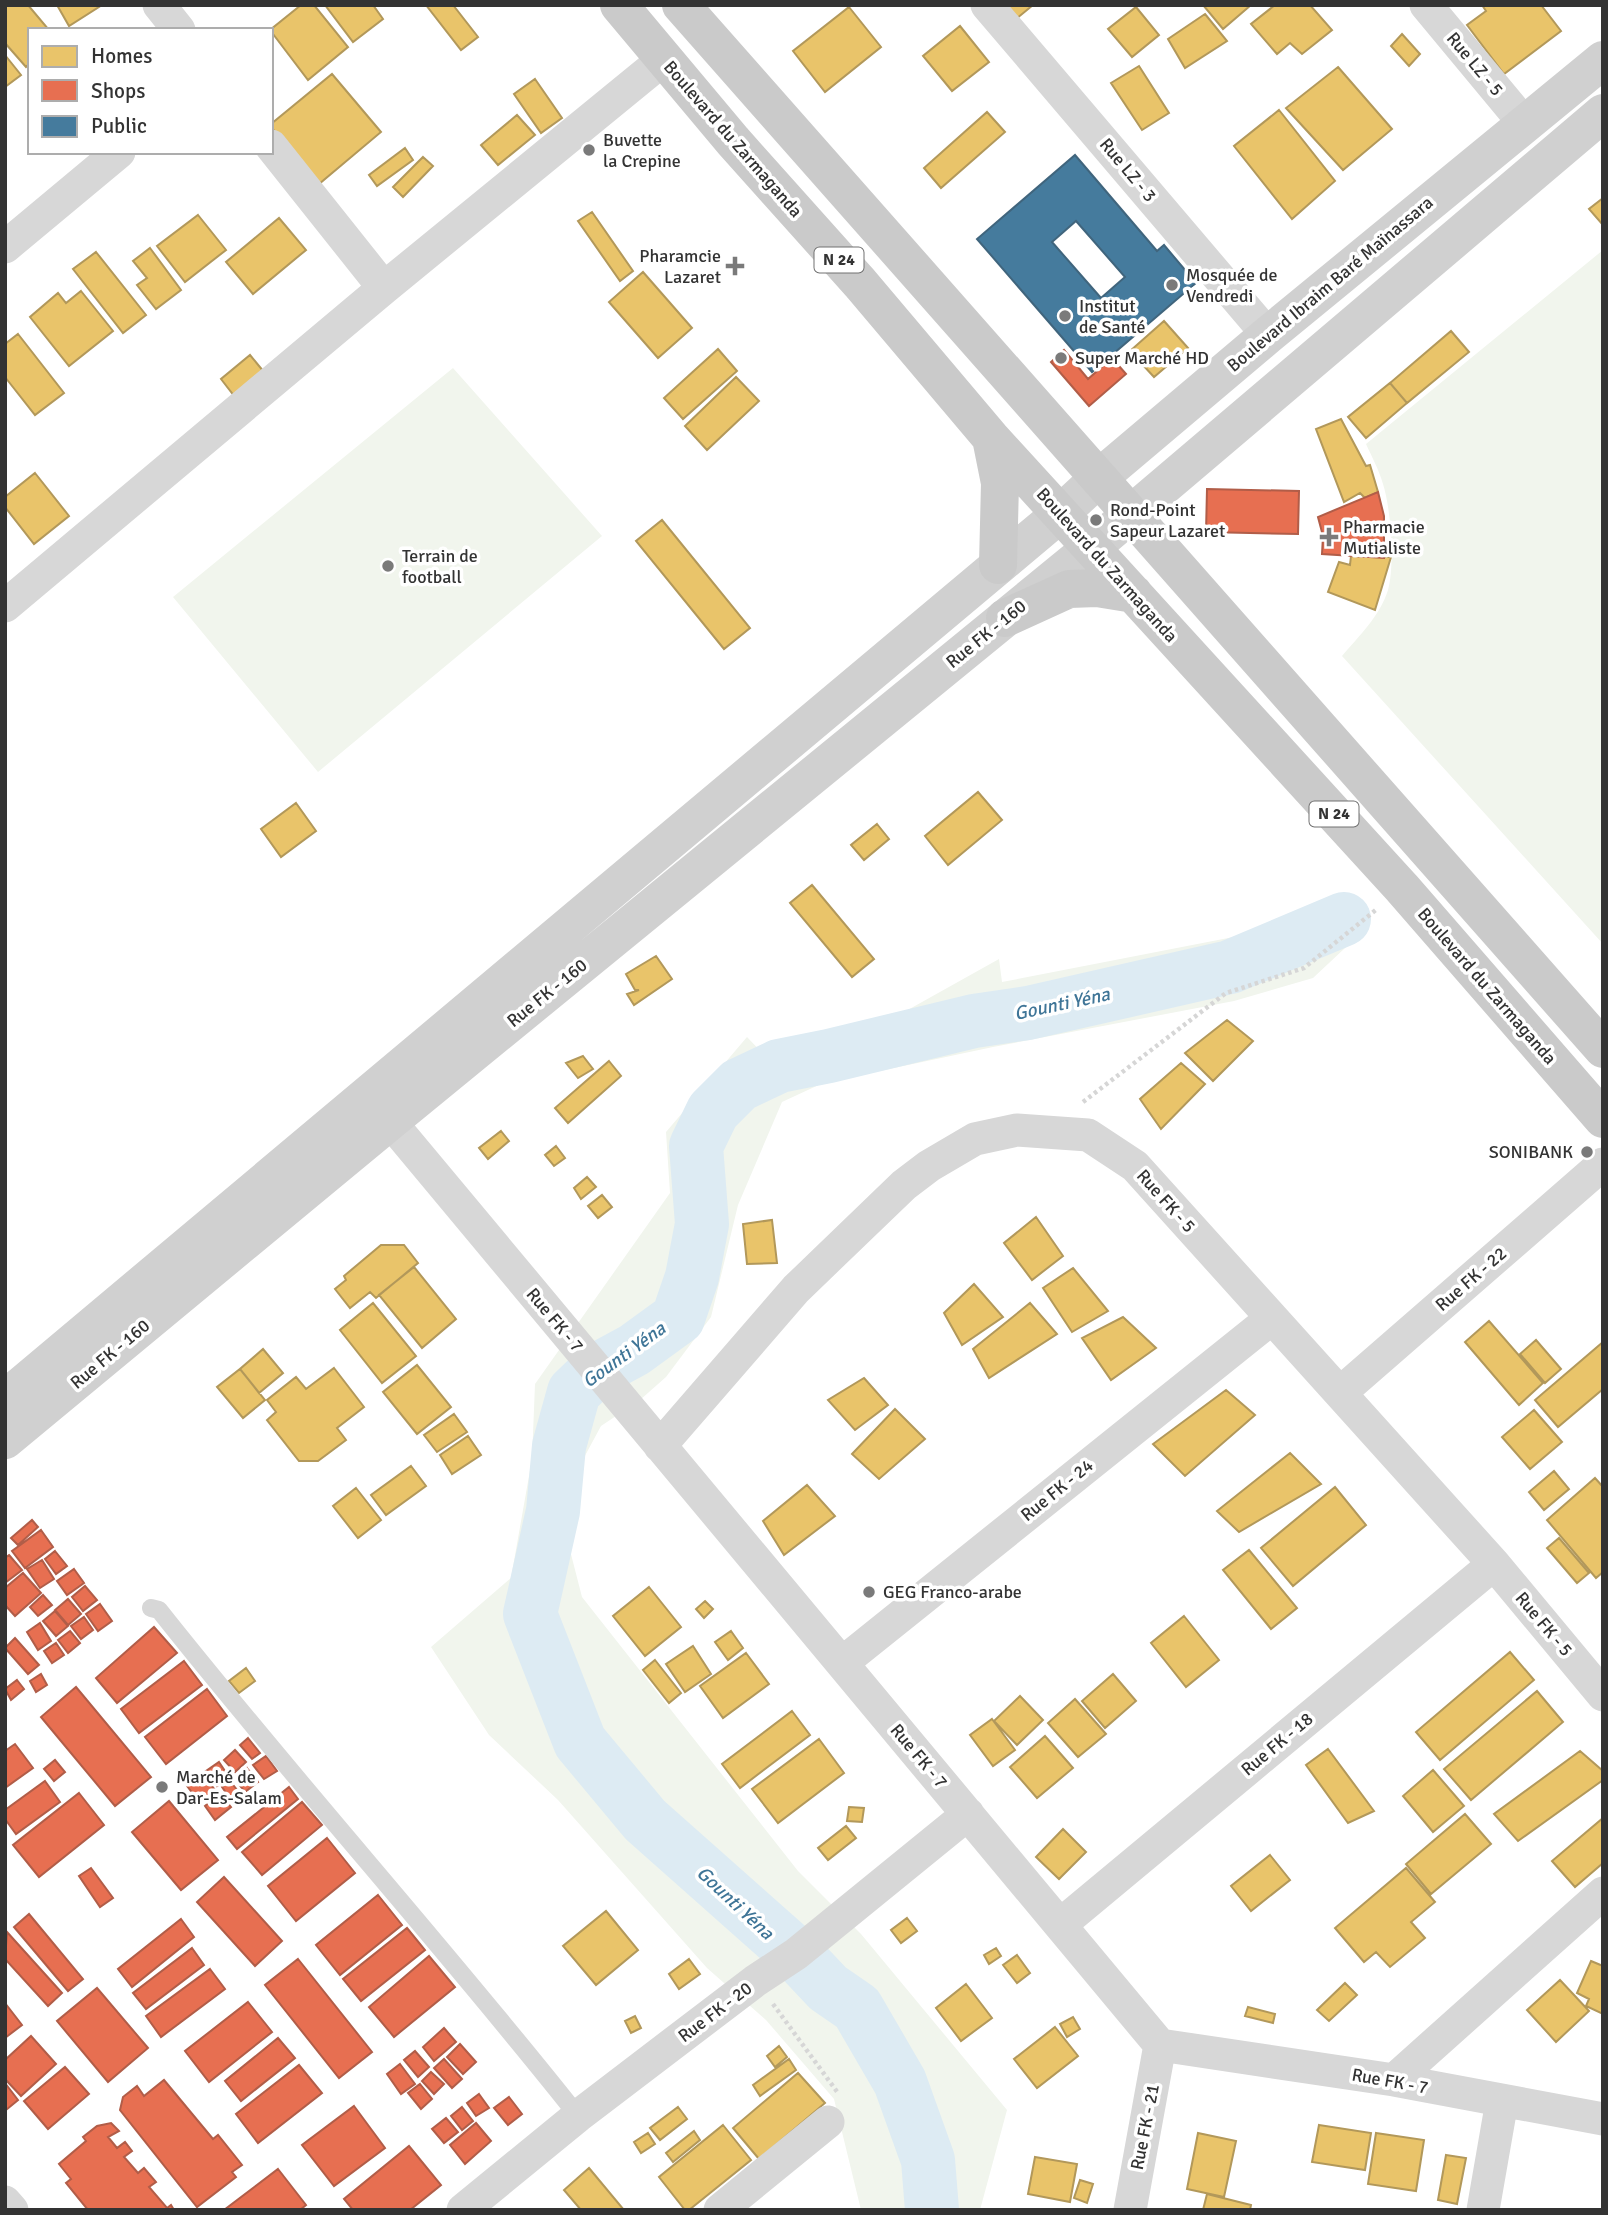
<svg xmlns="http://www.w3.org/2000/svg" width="1608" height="2215" font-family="Signika,sans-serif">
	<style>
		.green { fill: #f1f5ed }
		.homes { fill: #e9c46a; stroke: #b2985a; stroke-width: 2 }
		.shops { fill: #e76f51; stroke: #b15d48; stroke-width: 2 }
		.public { fill: #457b9d; stroke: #40657d; stroke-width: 2; fill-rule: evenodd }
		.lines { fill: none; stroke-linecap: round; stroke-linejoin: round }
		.river { stroke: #ddebf3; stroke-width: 54 }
		.path { stroke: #d6d6d6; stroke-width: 4.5; stroke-dasharray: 3.5 3.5; stroke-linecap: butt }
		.service { stroke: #d7d7d7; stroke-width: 18 }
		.minor { stroke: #d7d7d7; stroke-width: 33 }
		.secondary { stroke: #d0d0d0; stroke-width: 38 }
		.primary { stroke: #cacaca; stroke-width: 38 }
		.poi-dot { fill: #7a7a7a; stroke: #fff; stroke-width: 2.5 }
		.labels { text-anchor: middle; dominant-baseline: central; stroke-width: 7; stroke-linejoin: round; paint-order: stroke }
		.shield { fill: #fff; stroke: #707070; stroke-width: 2 }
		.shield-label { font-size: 16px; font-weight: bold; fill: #333 }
		.street-label { font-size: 18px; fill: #333; stroke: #fff }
		.poi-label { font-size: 18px; fill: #333; stroke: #fff; text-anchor: start }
		.water-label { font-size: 19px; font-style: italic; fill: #3f7597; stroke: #fff }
	</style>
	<rect width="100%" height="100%" fill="#fff"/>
	<!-- green -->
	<path class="green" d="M1603,250V944L1342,656C1359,636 1380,616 1388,590C1395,565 1391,509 1383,484C1379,470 1372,457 1366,444Z
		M453,368L602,536L318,772L173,597Z
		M1344,919L1360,934L1313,978L1234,1001L993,1047L823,1083L782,1102L738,1205L711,1317L666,1377L640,1400L601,1426L580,1465L563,1523L582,1597L798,1871L861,1934L1007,2110L980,2210H861L834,2099L766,2020L707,1968L558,1800L489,1735L431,1647L511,1578L532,1459L535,1384L670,1193L666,1132L747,1037L786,1078L999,959L1002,982L1295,925Z"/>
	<!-- homes -->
	<path class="homes" d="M5,5H28L49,30H30V63L26,67L5,43Z
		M57,5H102L69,26Z
		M301,5H314L348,47L308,80L270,30Z
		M325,5H373L383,19L353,42Z
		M426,5H453L478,37L461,50Z
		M1004,5H1033L1016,19Z
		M1203,5H1251L1223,29Z
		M1275,5H1310L1332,30L1302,54L1290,43L1277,54L1251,24Z
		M1482,5H1541L1561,31L1504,74L1467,25L1486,11Z
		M849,7L881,47L825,92L793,51Z
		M1136,7L1159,35L1132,57L1108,29Z
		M1205,14L1227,41L1185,68L1168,39Z
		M960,26L989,62L952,91L923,56Z
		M1402,34L1420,54L1409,66L1391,46Z
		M5,55L21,75L5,87Z
		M1139,66L1169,113L1142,130L1111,83Z
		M1338,67L1392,129L1343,170L1286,108Z
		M332,74L381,132L319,184L271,127V124Z
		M535,79L562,118L541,133L514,94Z
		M1279,110L1335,181L1292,219L1234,146Z
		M987,112L1005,132L941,188L924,168Z
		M517,115L535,135L498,165L481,145Z
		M405,148L413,160L377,186L369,175Z
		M423,157L433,166L403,197L393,187Z
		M1603,198V225L1589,209Z
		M592,212L633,271L620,281L578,221Z
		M198,215L226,250L185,282L157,246Z
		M279,218L306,250L253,294L226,262Z
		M150,248L181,290L156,309L137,285L147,278L133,261Z
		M96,252L146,315L123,333L73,269Z
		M643,272L692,328L658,358L609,302Z
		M81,291L113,331L69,366L30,317L58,293L66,303Z
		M1164,321L1188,348L1154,377L1130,351Z
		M1451,331L1469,352L1407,403L1390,383Z
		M18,334L64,393L35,415L5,377V344Z
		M718,349L737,371L683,419L664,398Z
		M250,355L264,372L235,397L221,379Z
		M736,377L759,401L707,450L685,426Z
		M1390,383L1407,403L1366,438L1348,417Z
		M1341,419L1366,466L1370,465L1378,492L1365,498L1360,493L1344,502L1316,429Z
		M35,473L69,516L34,544L5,507V497Z
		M662,520L750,628L724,649L636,541Z
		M1351,556L1391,557L1375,610L1328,592L1339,562L1350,565Z
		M978,792L1002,820L948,865L925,836Z
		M296,803L316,831L281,857L261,829Z
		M877,824L889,839L864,860L851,845Z
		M812,885L874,959L852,977L790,903Z
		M656,956L672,979L634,1005L627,994L639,990H635L626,974Z
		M1227,1020L1253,1041L1213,1081L1185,1053Z
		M583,1056L593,1069L578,1078L566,1063Z
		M609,1061L621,1076L568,1123L555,1108Z
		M1181,1063L1205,1084L1161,1129L1140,1099Z
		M501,1131L509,1141L488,1159L479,1148Z
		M556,1146L565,1158L554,1166L545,1155Z
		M587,1177L596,1187L581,1199L574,1188Z
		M602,1195L612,1207L598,1218L588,1206Z
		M1036,1217L1063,1256L1032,1280L1004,1243Z
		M772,1220L777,1263L747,1264L743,1224Z
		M381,1245H404L418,1263L376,1298L370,1292L350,1308L335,1289L346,1280L344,1276Z
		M414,1267L456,1319L422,1348L379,1295Z
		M1073,1268L1108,1311L1072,1332L1043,1288Z
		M974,1284L1003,1317L962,1345L944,1313Z
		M373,1303L416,1356L382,1383L340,1330Z
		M1030,1303L1057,1334L989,1378L973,1349Z
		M1123,1317L1156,1348L1111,1380L1082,1338Z
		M1489,1321L1543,1383L1519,1405L1465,1342Z
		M1536,1340L1561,1369L1545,1383L1520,1354Z
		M1603,1342V1389L1558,1427L1535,1400Z
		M263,1349L283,1373L259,1393L240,1369Z
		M417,1365L451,1407L417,1434L383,1392Z
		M334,1368L364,1407L337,1428L346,1440L318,1461H299L267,1420L276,1412L267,1400L296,1377L306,1389Z
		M240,1369L265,1400L243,1418L217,1387Z
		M864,1378L888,1405L855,1430L828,1400Z
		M1226,1390L1255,1415L1185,1476L1153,1444Z
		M895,1409L925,1439L879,1479L852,1454Z
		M1534,1410L1562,1442L1530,1469L1502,1437Z
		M454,1414L467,1432L437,1452L424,1435Z
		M468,1436L481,1455L452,1474L440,1455Z
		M1290,1453L1321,1484L1239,1532L1217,1511Z
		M411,1466L426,1486L386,1515L371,1495Z
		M1554,1471L1569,1489L1544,1510L1529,1492Z
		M1595,1478L1603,1487V1572L1596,1578L1547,1520Z
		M807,1485L835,1516L784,1555L763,1521Z
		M1335,1487L1366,1525L1293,1586L1261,1548Z
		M356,1488L381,1520L358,1538L333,1506Z
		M1559,1538L1589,1573L1577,1583L1547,1548Z
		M1249,1550L1297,1608L1271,1629L1223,1570Z
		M649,1587L681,1627L645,1656L613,1616Z
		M705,1601L713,1609L704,1618L696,1609Z
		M1184,1616L1219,1660L1186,1687L1151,1643Z
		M731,1631L743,1648L728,1660L715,1642Z
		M693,1646L711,1674L685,1692L666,1664Z
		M1510,1652L1534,1680L1440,1760L1416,1732Z
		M746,1653L769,1684L723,1718L700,1686Z
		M655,1660L681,1693L669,1703L643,1670Z
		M246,1668L255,1681L239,1693L229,1681Z
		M1113,1674L1136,1701L1105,1728L1082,1701Z
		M1537,1691L1563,1722L1471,1800L1444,1769Z
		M1020,1696L1043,1720L1017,1745L994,1721Z
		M1075,1699L1106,1734L1078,1757L1048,1723Z
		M792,1711L810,1735L740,1788L722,1764Z
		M992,1719L1015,1750L993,1766L970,1735Z
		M1045,1736L1073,1768L1037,1798L1010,1767Z
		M819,1739L844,1773L778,1823L752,1789Z
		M1328,1749L1374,1811L1348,1823L1306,1765Z
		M1580,1751L1603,1771V1780L1518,1841L1494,1814Z
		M1433,1770L1464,1806L1433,1832L1403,1796Z
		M849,1807L864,1808L862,1822L847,1821Z
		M1465,1814L1491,1844L1431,1894L1406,1864Z
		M1603,1818V1863L1575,1887L1552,1861Z
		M846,1826L856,1838L828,1860L818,1848Z
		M1063,1829L1086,1852L1059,1879L1036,1857Z
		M1270,1855L1290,1880L1251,1911L1231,1886Z
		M1406,1868L1435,1902L1411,1922L1425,1938L1390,1967L1376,1952L1364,1962L1335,1928Z
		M606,1911L638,1950L596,1985L563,1946Z
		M907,1918L917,1931L901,1943L891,1930Z
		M996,1948L1001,1956L989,1964L984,1955Z
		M1017,1955L1030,1973L1017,1983L1003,1965Z
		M689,1959L700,1974L679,1989L669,1974Z
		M1591,1961L1603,1966V2014L1586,2006L1589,1999L1577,1993Z
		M1560,1980L1589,2011L1556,2042L1527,2010Z
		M1345,1983L1357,1995L1329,2021L1317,2010Z
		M966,1984L992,2018L961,2041L936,2008Z
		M1248,2007L1275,2014L1273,2023L1245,2016Z
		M635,2016L641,2028L631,2033L625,2021Z
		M1073,2017L1080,2029L1067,2037L1060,2024Z
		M1055,2027L1078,2056L1037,2088L1014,2059Z
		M779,2046L787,2057L775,2067L767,2056Z
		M789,2059L796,2070L760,2096L753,2085Z
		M798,2073L825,2103L759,2159L733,2128Z
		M678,2107L687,2119L660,2140L650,2128Z
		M723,2125L751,2160L689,2210H685L659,2177Z
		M1319,2125L1371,2133L1365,2170L1312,2162Z
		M694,2131L700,2140L673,2162L666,2153Z
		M648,2133L655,2144L641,2153L634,2142Z
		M1198,2133L1236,2141L1224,2197L1187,2189Z
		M1376,2133L1424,2140L1416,2191L1368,2184Z
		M1446,2155L1466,2158L1457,2204L1438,2200Z
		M1035,2157L1077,2164L1070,2202L1028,2194Z
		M589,2168L624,2210H581L564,2190Z
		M1080,2180L1093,2184L1087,2203L1074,2198Z
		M1207,2194L1251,2205L1250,2210H1203Z"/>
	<!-- shops -->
	<path class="shops" d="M1064,350L1088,379L1112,358L1126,374L1089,406L1051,362Z
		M1207,489L1299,491L1298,534L1206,532Z
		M1378,492L1384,516V558L1322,554L1323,536L1318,517Z
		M32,1520L38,1527L18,1545L11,1538Z
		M41,1530L53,1547L25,1568L12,1551Z
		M55,1551L67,1566L56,1574L45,1559Z
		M9,1555L22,1570L5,1583V1558Z
		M42,1560L54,1579L40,1588L27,1569Z
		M74,1569L84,1583L67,1595L57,1581Z
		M23,1573L41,1593L15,1616L5,1605V1588Z
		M85,1586L97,1600L83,1611L72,1597Z
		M43,1595L52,1605L38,1616L30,1607Z
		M68,1599L81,1614L68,1625L55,1610Z
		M100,1604L112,1621L98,1631L86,1614Z
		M55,1611L68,1626L56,1636L43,1621Z
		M84,1617L93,1630L81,1639L71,1626Z
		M40,1623L51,1641L38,1650L27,1632Z
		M154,1627L177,1653L117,1703L96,1678Z
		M70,1631L80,1643L68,1653L58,1640Z
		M15,1638L39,1665L28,1674L5,1648Z
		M56,1643L64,1655L52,1663L44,1651Z
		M184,1661L202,1685L139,1733L121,1709Z
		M41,1674L47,1685L36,1692L30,1681Z
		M17,1680L24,1689L11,1700L5,1689Z
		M76,1687L151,1777L115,1806L41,1717Z
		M207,1689L227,1716L166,1764L145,1737Z
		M248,1738L260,1753L252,1759L240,1745Z
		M15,1744L33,1768L5,1788V1751Z
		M235,1750L246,1762L235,1772L224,1760Z
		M266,1756L277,1771L264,1779L253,1765Z
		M55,1760L65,1772L54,1781L44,1769Z
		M219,1762L229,1777L217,1786L206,1771Z
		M247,1768L258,1782L245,1792L234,1778Z
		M202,1774L215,1790L200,1803L187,1786Z
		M45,1781L60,1802L16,1834L5,1819V1810Z
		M230,1781L242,1796L233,1803L222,1787Z
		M289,1787L298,1799L237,1849L227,1837Z
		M79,1793L104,1825L39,1877L13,1845Z
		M220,1794L231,1807L215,1820L205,1806Z
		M169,1801L218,1860L181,1890L132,1832Z
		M302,1802L322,1825L262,1875L242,1852Z
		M327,1838L355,1873L296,1921L268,1886Z
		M91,1868L113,1898L100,1907L79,1876Z
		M224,1877L282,1941L255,1966L197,1902Z
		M378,1895L402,1925L340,1975L316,1945Z
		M29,1914L83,1979L68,1991L14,1927Z
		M181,1919L194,1937L132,1987L118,1969Z
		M407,1928L425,1950L361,2001L343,1979Z
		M7,1932L62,1993L48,2006L5,1959Z
		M192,1948L204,1965L146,2009L133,1993Z
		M429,1956L455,1987L394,2037L369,2007Z
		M298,1959L372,2052L339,2078L265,1985Z
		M210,1969L225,1989L161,2037L146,2016Z
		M97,1988L148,2048L108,2082L57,2021Z
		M248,2002L272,2032L209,2082L185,2051Z
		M5,2003L22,2025L5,2038Z
		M444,2028L456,2042L434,2061L423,2047Z
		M31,2036L56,2064L21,2096L5,2079V2060Z
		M278,2038L295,2058L241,2101L225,2081Z
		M460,2044L476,2062L463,2074L447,2057Z
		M415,2051L429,2067L418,2077L404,2060Z
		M444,2059L462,2079L452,2088L434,2068Z
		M400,2064L415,2084L401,2094L387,2074Z
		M299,2065L322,2093L258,2143L236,2114Z
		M65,2067L89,2094L48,2129L24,2101Z
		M431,2072L444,2084L434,2094L422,2081Z
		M164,2080L213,2139L218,2135L242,2165L232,2172L236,2177L197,2207L120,2110L123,2097L137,2086L144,2096Z
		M5,2083L18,2100L6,2110L5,2109Z
		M420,2084L432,2099L421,2109L408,2093Z
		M479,2094L489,2108L476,2116L467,2103Z
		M509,2097L522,2114L508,2125L494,2108Z
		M354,2106L385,2148L334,2186L302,2145Z
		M462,2107L473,2121L462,2130L451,2116Z
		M446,2118L458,2132L444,2143L432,2129Z
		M111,2123L119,2131L108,2137L117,2148L125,2142L132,2151L124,2157L138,2173L144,2168L156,2182L149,2187L167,2208L171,2205L174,2210H88L66,2183L71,2179L59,2164L86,2141L83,2137L97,2126Z
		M476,2123L491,2141L465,2164L450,2145Z
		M409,2146L441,2185L410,2210H353L344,2199Z
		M278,2169L306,2205L300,2210H224Z"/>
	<!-- public -->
	<path class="public" d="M1075,155L1157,251L1164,245L1196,283L1092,372L977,239ZM1076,221L1125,277L1101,298L1052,242Z"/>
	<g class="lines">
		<!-- river -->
		<path class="river" d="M932,2210L928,2160L900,2082L857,2008L828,1988L796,1954L645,1820L580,1742L530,1614L553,1511L559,1446L574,1392L597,1370L634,1350L678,1318L692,1277L702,1224L696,1146L713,1111L739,1085L779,1066L829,1056L974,1021L1028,1013L1230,967L1344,919"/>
		<!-- path -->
		<path class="path" d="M1083,1102L1226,993L1304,968L1377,909
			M773,2004L838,2093"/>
		<!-- service -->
		<path class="service" d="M151,1608L159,1610C295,1782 442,1944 578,2116"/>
		<!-- minor -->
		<path class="minor" d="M159,5L179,30
			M987,5L1268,335
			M1426,5L1524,123
			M271,146L384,288
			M5,247L119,152
			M5,606L384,288L664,59
			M373,1101L1160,2045L1394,2080L1603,2119
			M1340,1393L1603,1164
			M660,1446L796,1289L904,1185L929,1166L975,1139L1017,1130L1088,1135L1135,1166L1494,1564L1603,1695
			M842,1663L1272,1318
			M1060,1925L1494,1564
			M1394,2080L1603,1893
			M5,2202L12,2210
			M463,2210L578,2116L755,1981L796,1954L968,1814
			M720,2210L828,2122
			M1130,2210L1160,2045
			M1483,2210L1502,2101"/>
		<!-- secondary -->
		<path class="secondary" d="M5,1399L1060,514L1100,477L1268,335L1603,60
			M5,1440L389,1122L1091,548L1603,113"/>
		<!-- primary -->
		<path class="primary" d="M619,5L733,141L860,283L991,438L1402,888L1603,1119
			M681,5L1603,1049
			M991,438L1000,483L998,565
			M1005,618L1069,589L1097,588L1134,594"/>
	</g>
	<!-- markers -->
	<g class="poi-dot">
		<circle cx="589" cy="150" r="7"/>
		<path d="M731.5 255.5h7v7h7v7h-7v7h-7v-7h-7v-7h7z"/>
		<circle cx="1172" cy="285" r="7"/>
		<circle cx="1065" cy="316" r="7"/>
		<circle cx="1061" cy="358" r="7"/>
		<circle cx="1096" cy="520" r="7"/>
		<path d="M1325.5 526.5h7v7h7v7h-7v7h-7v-7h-7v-7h7z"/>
		<circle cx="388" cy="566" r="7"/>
		<circle cx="1587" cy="1152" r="7"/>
		<circle cx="869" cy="1592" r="7"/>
		<circle cx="162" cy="1787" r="7"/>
	</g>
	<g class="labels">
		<!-- shield labels -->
		<g class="shield">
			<rect x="814.5" y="247.5" width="49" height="25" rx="5"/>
			<rect x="1309.5" y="801.5" width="49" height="25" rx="5"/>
		</g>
		<g class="shield-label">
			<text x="839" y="260">N 24</text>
			<text x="1334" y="814">N 24</text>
		</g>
		<!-- street labels -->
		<g class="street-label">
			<text transform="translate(1475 64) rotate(50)">Rue LZ - 5</text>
			<text transform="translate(733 139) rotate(49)">Boulevard du Zarmaganda</text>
			<text transform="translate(1128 170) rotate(50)">Rue LZ - 3</text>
			<text transform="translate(1330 284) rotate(-40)">Boulevard Ibraim Baré Maïnassara</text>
			<text transform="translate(1107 565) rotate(48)">Boulevard du Zarmaganda</text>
			<text transform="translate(986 634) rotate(-39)">Rue FK - 160</text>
			<text transform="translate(1487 986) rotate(49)">Boulevard du Zarmaganda</text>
			<text transform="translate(547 993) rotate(-39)">Rue FK - 160</text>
			<text transform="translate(1166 1201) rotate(48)">Rue FK - 5</text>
			<text transform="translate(1471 1279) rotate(-41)">Rue FK - 22</text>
			<text transform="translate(555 1320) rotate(50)">Rue FK - 7</text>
			<text transform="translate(110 1354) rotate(-40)">Rue FK - 160</text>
			<text transform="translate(1057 1490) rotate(-39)">Rue FK - 24</text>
			<text transform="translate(1544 1624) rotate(50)">Rue FK - 5</text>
			<text transform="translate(1277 1744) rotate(-40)">Rue FK - 18</text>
			<text transform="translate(919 1756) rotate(50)">Rue FK - 7</text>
			<text transform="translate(715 2012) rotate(-37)">Rue FK - 20</text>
			<text transform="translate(1390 2081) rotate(10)">Rue FK - 7</text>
			<text transform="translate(1145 2127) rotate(-79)">Rue FK - 21</text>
		</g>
		<!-- poi labels -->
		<g class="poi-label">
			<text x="603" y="140">Buvette<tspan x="603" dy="21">la Crepine</tspan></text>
			<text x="721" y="256" text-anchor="end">Pharamcie<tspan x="721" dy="21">Lazaret</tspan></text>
			<text x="1186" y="275">Mosquée de<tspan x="1186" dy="21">Vendredi</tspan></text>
			<text x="1079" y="306">Institut<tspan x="1079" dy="21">de Santé</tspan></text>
			<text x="1075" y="358">Super Marché HD</text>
			<text x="1110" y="510">Rond-Point<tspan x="1110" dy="21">Sapeur Lazaret</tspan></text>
			<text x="1343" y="527">Pharmacie<tspan x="1343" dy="21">Mutialiste</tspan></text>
			<text x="402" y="556">Terrain de<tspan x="402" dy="21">football</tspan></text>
			<text x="1573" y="1152" text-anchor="end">SONIBANK</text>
			<text x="883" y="1592">GEG Franco-arabe</text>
			<text x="176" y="1777">Marché de<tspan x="176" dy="21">Dar-Es-Salam</tspan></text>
		</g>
		<!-- water labels -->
		<g class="water-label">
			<text transform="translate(1062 1004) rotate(-12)">Gounti Yéna</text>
			<text transform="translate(624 1355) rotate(-36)">Gounti Yéna</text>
			<text transform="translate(735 1903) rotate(43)">Gounti Yéna</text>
		</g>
	</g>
	<!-- border -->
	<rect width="1608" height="2215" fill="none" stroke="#333333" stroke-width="14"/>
	<!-- legend -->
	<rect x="28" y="28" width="245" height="126" fill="#ffffff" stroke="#adadad" stroke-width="2"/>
	<rect x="42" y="46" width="35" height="21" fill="#e9c46a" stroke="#adadad" stroke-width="2"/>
	<text x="91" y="63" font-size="21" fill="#333333">Homes</text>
	<rect x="42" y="80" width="35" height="21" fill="#e76f51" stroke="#adadad" stroke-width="2"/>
	<text x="91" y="98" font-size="21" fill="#333333">Shops</text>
	<rect x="42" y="116" width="35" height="21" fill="#457b9d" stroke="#adadad" stroke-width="2"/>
	<text x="91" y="133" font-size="21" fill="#333333">Public</text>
</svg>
